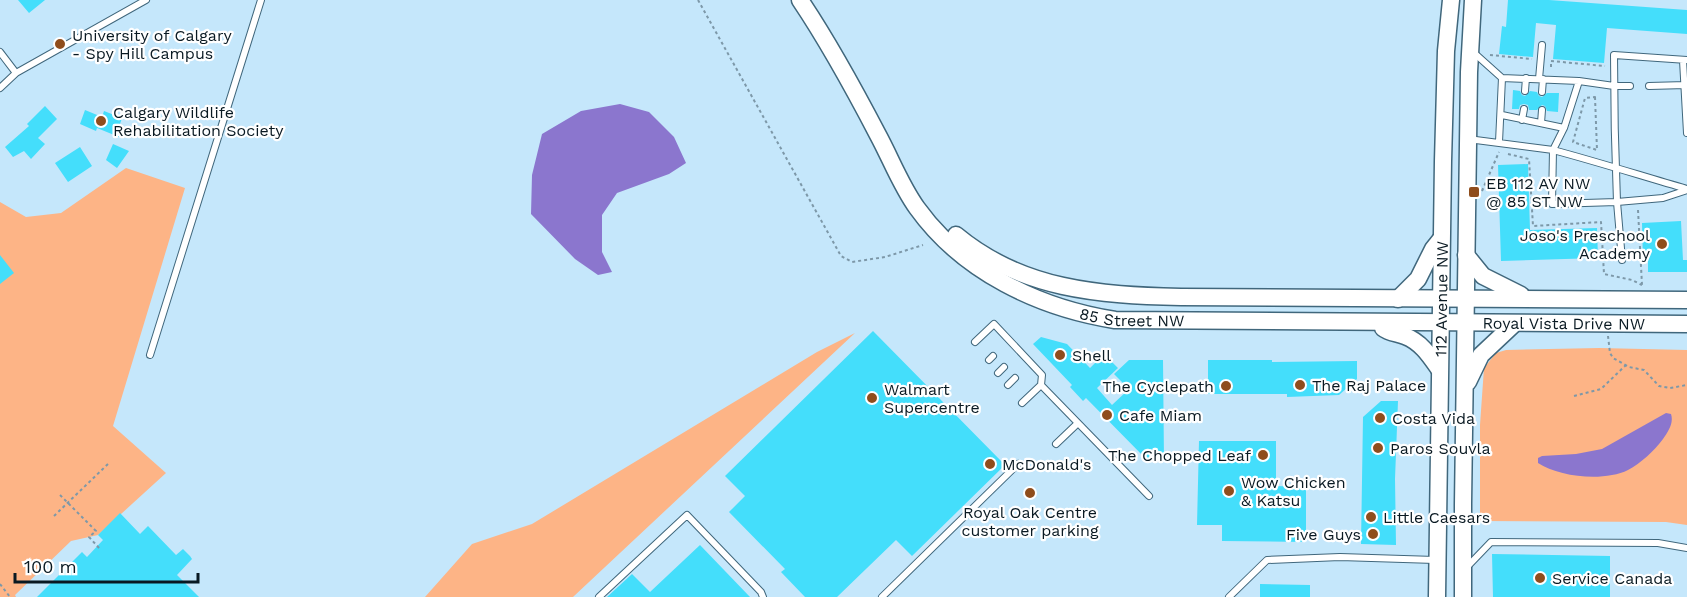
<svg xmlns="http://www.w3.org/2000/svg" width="1687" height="597" font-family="'Work Sans',sans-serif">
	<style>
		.green { fill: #fdb486 }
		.water { fill: #8b76ce }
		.building { fill: #44defb }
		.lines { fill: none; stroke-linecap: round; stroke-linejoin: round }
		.lane-casing { stroke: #40677c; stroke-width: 8 }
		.secondary-casing { stroke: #40677c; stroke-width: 19 }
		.path { stroke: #7d98a8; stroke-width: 2; stroke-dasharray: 3 3; stroke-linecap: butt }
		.lane { stroke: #fff; stroke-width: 6 }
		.secondary { stroke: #fff; stroke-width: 16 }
		.poi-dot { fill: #8f4d1c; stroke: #fff; stroke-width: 2 }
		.labels { text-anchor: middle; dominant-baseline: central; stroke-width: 4.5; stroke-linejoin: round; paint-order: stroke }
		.poi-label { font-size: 16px; fill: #091922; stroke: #fff; text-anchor: start }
		.street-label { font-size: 16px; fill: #091922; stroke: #fff }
	</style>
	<rect width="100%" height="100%" fill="#c5e7fb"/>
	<!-- green -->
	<path class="green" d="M126,168L185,188L113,426L166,473L98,535L71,541L15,595L16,597H0V202L26,217L61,213Z
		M855,333L573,597H425L472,544L532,524L817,352Z
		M1599,348L1687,350V525L1666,522L1480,521V425L1484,368L1496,353L1506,350Z"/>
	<!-- water -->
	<path class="water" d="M620,104L649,112L674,137L686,163L669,174L617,193L602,215V252L612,272L598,275L575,259L531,214L532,175L542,134L581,111Z
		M1666,413L1671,414C1674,423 1668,432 1663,439C1654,451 1641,463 1628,470C1604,482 1559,477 1538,463V458L1542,456L1576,454L1602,449Z"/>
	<!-- building -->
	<path class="building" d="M18,0H45L29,13Z
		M1508,0H1549L1687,10V34L1607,28L1604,63L1553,59L1556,25L1536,23L1533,57L1499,54L1502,26L1506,27Z
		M1513,90L1520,91L1522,95L1525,96L1530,91L1537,92L1539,96L1542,97L1547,93H1559L1558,112L1547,111L1545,106L1542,105L1537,110H1529L1528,105L1524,104L1520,105L1519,109H1512Z
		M45,106L57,119L38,138L45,144L31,159L24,151L13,157L5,147L29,126L27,124Z
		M85,110L102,117L104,111L122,118L119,127L122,128L119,137L97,128L96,131L80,124Z
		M113,144L129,151L117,168L106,160Z
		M80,147L92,166L68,182L55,163Z
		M1528,164L1530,230L1597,228L1598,258L1501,261L1498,165Z
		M1681,221L1683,260H1687V272H1648V262H1643L1642,223Z
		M0,255L14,273L0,284Z
		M873,331L1005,465L912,556L896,540L837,597H805L781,572L785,569L729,512L745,496L725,476Z
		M1041,337L1067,344L1090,368L1104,354L1118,368L1097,388L1112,405L1129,389L1114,374L1129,360H1163L1164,461H1148L1086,398L1083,401L1070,387L1072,385L1033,344Z
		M1208,360H1272V362L1357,361V379L1339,395L1287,397V394H1208Z
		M1381,401H1398L1395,479L1396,545L1361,544L1363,417Z
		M1199,441H1276V486L1306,487V542L1222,541V525H1197Z
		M120,513L140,534L148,526L176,555L183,549L190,556L192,559L177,575L199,597H37L82,552L87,557L103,540L98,535Z
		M700,545L750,597H607L632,574L650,592Z
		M1492,554L1610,556V597H1493Z
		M1260,584L1310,585V597H1260Z"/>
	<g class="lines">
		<!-- lane casing -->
		<g class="lane-casing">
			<path id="lane" d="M0,52L16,73
				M1473,52L1502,78L1579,81L1614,86H1630
				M1683,60L1687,133
				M1687,60L1614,55C1614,104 1615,153 1617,202L1552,204L1553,150C1598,162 1642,176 1687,189
				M1539,79L1542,45
				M1649,86L1686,85
				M0,88L16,73L146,0
				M1525,91L1526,78
				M1542,92L1543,79
				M1502,115L1564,128
				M1522,120L1524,109
				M1541,123L1542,110
				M1468,139L1553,150L1564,128L1579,81
				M1499,142L1502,78
				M1622,260L1617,202L1663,198L1687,190
				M975,342L994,324L1042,375L1041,385
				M150,355L261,0
				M989,360L993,356
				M998,373L1004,367
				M1008,385L1015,378
				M1022,403L1041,385L1149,496
				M1056,444L1078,423
				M1466,568L1491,542L1658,543L1687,548
				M599,597L687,515L761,592L763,597
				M882,597L1018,464
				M1229,597L1267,560L1340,557L1435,560"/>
		</g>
		<!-- secondary casing -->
		<g class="secondary-casing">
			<g id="secondary">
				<path id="s1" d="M800,0C829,43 854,89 878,135C891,159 901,186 917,208C963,272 1039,308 1115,320L1687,324"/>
				<path d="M956,235C1022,290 1099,295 1181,297L1687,300"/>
				<path d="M1466,255L1483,276L1521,295"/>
				<path d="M1398,299L1418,279L1433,249L1441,239"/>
				<path d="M1383,328C1389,333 1397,333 1405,336C1421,342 1430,356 1439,369"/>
				<path d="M1468,382L1481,355L1514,324"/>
				<path id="s2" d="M1437,597L1443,161L1446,51L1451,0"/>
				<path d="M1463,597V504L1469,72L1473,0"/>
			</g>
		</g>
		<!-- path -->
		<path class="path" d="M698,0L841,256L852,262L885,257L923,245
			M1490,55L1532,59
			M1551,67V61L1605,66
			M1595,97L1597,150L1573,142L1585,98Z
			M1508,154L1529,159L1533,226L1601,222L1604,274L1632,280L1642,285
			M1482,191L1499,152
			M1638,210L1642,285
			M1608,336L1610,353L1613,358L1629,367L1644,370L1659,386L1670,388L1687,385
			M1574,396L1601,389L1626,365
			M60,495L96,531L89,537L100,549
			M54,516L110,462
			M0,584L10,597"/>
		<!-- lane -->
		<use href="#lane" class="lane"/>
		<!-- secondary -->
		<use href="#secondary" class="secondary"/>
	</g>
	<!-- markers -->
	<g class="poi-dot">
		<circle cx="60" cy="44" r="6"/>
		<circle cx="101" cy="121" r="6"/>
		<rect x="1468" y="186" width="12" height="12" rx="3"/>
		<circle cx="1662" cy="244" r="6"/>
		<circle cx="1060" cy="355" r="6"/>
		<circle cx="1300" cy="385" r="6"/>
		<circle cx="1226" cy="386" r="6"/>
		<circle cx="872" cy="398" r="6"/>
		<circle cx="1107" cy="415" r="6"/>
		<circle cx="1380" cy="418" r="6"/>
		<circle cx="1378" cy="448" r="6"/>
		<circle cx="1263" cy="455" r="6"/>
		<circle cx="990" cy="464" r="6"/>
		<circle cx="1229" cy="491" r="6"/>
		<circle cx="1030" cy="493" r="6"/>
		<circle cx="1371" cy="517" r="6"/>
		<circle cx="1373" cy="534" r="6"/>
		<circle cx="1540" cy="578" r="6"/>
	</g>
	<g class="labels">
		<!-- poi labels -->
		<g class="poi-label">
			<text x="72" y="35">University of Calgary<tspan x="72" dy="18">- Spy Hill Campus</tspan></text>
			<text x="113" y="112">Calgary Wildlife<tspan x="113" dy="18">Rehabilitation Society</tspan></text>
			<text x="1486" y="183">EB 112 AV NW<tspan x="1486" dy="18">@ 85 ST NW</tspan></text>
			<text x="1650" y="235" text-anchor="end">Joso's Preschool<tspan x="1650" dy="18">Academy</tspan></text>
			<text x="1072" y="355">Shell</text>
			<text x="1312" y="385">The Raj Palace</text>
			<text x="1214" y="386" text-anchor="end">The Cyclepath</text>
			<text x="884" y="389">Walmart<tspan x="884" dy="18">Supercentre</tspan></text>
			<text x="1119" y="415">Cafe Miam</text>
			<text x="1392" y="418">Costa Vida</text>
			<text x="1390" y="448">Paros Souvla</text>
			<text x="1251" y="455" text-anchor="end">The Chopped Leaf</text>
			<text x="1002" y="464">McDonald's</text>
			<text x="1241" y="482">Wow Chicken<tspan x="1241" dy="18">&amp; Katsu</tspan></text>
			<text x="1030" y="512" text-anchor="middle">Royal Oak Centre<tspan x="1030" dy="18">customer parking</tspan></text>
			<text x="1383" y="517">Little Caesars</text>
			<text x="1361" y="534" text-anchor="end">Five Guys</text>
			<text x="1552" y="578">Service Canada</text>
		</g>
		<!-- street labels -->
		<g class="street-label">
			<text stroke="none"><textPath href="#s2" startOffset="298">112 Avenue NW</textPath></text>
			<text stroke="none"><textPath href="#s1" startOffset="489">85 Street NW</textPath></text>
			<text stroke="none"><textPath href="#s1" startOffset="921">Royal Vista Drive NW</textPath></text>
		</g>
	</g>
	<!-- scale -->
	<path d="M15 573v9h183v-9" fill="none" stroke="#091922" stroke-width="3"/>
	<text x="24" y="573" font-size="18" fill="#091922" stroke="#ffffff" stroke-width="4.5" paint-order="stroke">100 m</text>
</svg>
